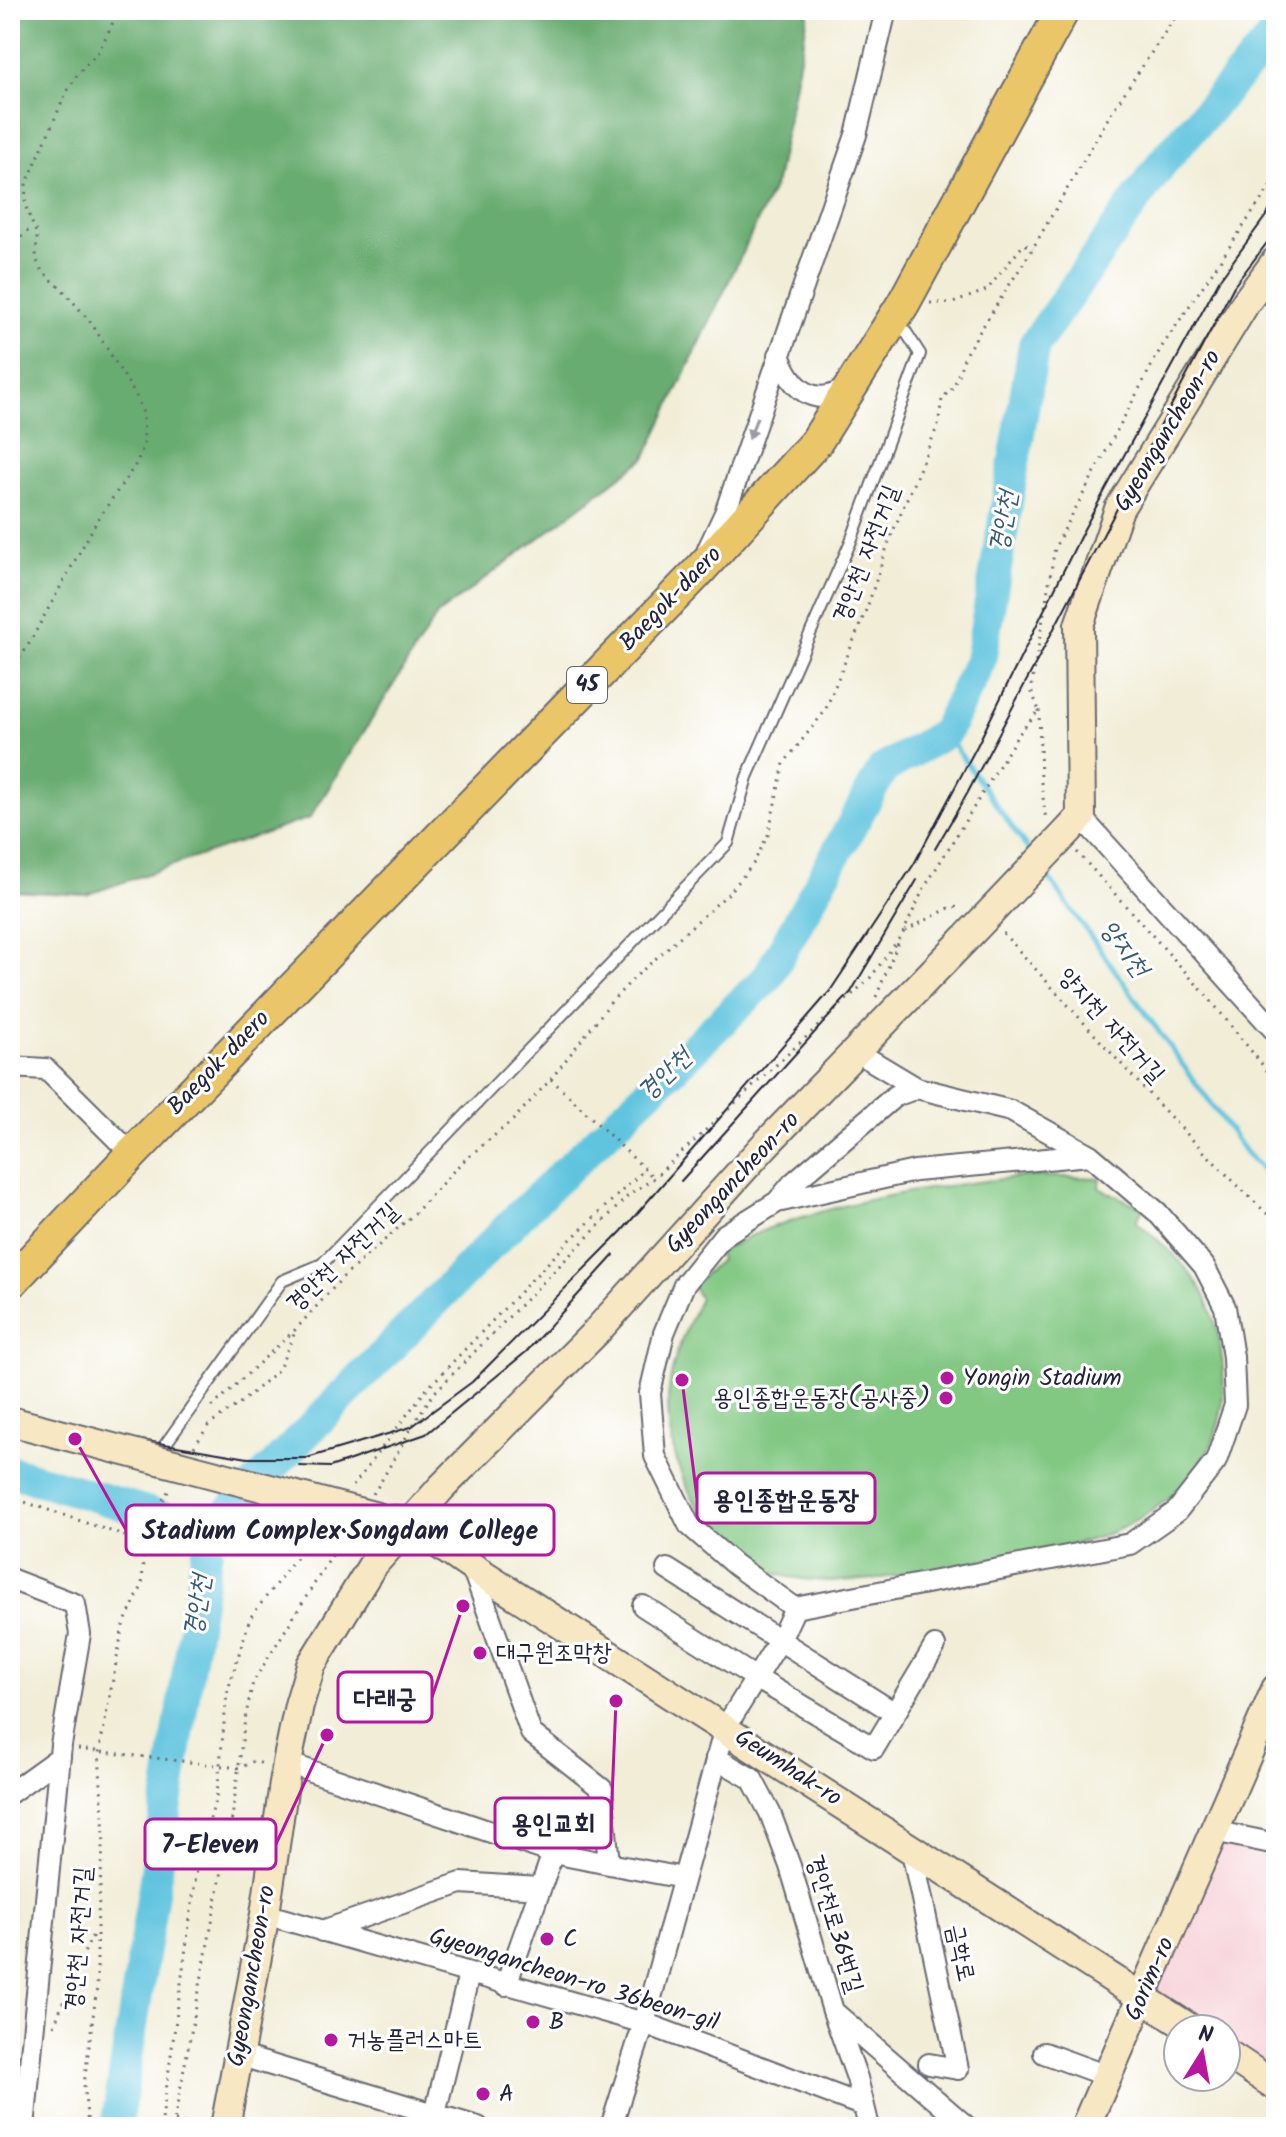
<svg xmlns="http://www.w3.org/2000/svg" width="1286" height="2137" font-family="Kalam,'Poor Story',sans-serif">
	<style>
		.built { fill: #f6cfd6 }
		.green { fill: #82c883; stroke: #52755f; stroke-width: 2 }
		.forest { fill: #69ac71; stroke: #466756; stroke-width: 2 }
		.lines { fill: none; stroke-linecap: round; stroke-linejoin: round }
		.stream { stroke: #61c4df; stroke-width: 5 }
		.river { stroke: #61c4df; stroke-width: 32 }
		.lane-casing { stroke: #6a6972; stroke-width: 14 }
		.street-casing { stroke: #6a6972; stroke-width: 24 }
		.secondary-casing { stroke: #6a6972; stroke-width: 32 }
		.primary-casing { stroke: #6a6972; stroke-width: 36 }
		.path { stroke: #6a6972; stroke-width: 3; stroke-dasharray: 2 6; stroke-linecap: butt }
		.lane { stroke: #fff; stroke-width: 10 }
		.street { stroke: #fff; stroke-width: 20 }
		.secondary { stroke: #f7e8c3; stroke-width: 28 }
		.primary { stroke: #eac669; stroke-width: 32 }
		.tram { stroke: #22223b; stroke-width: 2 }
		.secondary-bridge-casing { stroke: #6a6972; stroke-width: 32; stroke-linecap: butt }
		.secondary-bridge { stroke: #f7e8c3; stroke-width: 28 }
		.oneway { fill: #9c9ca7 }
		.poi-dot { fill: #b5179e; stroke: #fff; stroke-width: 3 }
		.labels { text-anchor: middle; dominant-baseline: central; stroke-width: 6; stroke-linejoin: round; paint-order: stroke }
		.shield { fill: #fff; stroke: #646476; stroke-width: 2 }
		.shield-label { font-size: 22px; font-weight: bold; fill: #22223b }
		.street-label { font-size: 24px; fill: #22223b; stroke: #fff }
		.poi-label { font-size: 24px; fill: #22223b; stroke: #fff; text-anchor: start }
		.water-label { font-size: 26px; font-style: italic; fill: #385b74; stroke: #fff }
		.leader { fill: none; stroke: #b5179e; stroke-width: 3 }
		.callout-dot { fill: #b5179e; stroke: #fff; stroke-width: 3 }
		.callout { fill: #fff; stroke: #b5179e; stroke-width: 3 }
		.callout-label { font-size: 26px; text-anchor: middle; font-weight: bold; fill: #22223b }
	</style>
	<rect width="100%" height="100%" fill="#fff"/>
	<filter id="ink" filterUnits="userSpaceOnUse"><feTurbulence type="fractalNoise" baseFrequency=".0125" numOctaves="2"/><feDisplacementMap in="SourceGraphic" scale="16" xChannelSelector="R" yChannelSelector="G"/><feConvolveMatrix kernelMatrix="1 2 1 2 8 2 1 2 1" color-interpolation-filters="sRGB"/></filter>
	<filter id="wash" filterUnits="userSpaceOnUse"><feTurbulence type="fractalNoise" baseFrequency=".006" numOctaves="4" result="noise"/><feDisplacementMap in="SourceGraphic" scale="32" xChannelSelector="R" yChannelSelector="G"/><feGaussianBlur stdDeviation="1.8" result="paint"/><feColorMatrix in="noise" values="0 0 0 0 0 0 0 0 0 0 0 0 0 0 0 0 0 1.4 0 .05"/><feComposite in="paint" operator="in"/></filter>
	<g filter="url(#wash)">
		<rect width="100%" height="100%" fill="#f1edd7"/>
		<!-- built -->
		<path class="built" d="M1214,1831L1276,1844V2070L1226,2053V2029H1191L1143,1996Z"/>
		<!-- green -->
		<path class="green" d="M1030,1176L1100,1178L1099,1188L1143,1208L1136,1221C1161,1243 1190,1266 1205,1296C1223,1334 1230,1392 1216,1432C1202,1473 1163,1508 1126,1526C1079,1549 1025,1553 974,1562C908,1574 842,1591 776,1574C754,1569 733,1550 718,1533C680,1491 659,1428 672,1371C678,1345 689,1322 700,1298L692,1286L720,1260L718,1252C737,1243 755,1233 775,1226C858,1197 943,1185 1030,1176Z"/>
		<!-- forest -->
		<path class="forest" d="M10,10H809L776,182L645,458L437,615L310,818L86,895L10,891Z"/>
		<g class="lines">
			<!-- stream -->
			<path class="stream" d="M945,733L1032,855
				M1043,870L1246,1153L1276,1183"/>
			<!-- river -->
			<path class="river" d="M10,1471L210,1531
				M116,2127L210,1531L522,1213L767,978L883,769L945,733L980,661L1034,345L1162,163L1276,33"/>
		</g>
	</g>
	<g filter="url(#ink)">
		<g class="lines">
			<!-- lane casing -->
			<g class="lane-casing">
				<path id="lane" d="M10,1247L23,1264
					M157,1456L282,1281L322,1264L728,843L747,777L851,541L920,354L899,321"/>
			</g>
			<!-- street casing -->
			<g class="street-casing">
				<path id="street" d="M779,355C791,387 814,411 847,387
					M708,549L725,513L856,135L886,10
					M1081,817L1276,1032
					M857,1052L917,1088L895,1096L793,1183L777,1202L724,1235L684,1285L664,1333L650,1393L655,1456L689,1525L735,1565L795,1608L1130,1544L1177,1511L1216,1461L1235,1405L1233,1357L1225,1307L1204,1266L1157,1212L1090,1155L1011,1111L917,1088
					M10,1067L46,1069L132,1154
					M777,1202L915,1171L1090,1155
					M472,1567L531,1733L602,1789L609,1864L553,1853L506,1985
					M667,1569L893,1712
					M10,1579L75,1604L80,1634L61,1745L24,2127
					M643,1606L756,1678L874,1748L935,1646
					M716,1758L752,1779L770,1813L790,1866L833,2011L857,2078L869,2127
					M287,1763L553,1853
					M10,1793L60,1757
					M1214,1831L1276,1844
					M911,1847L958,2069L929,2064
					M609,1864L683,1878
					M265,1914L644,2023L864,2106
					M322,1931L461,1883L540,1888
					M834,2012L967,2127
					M1044,2053L1107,2076
					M238,2055L478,2127
					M435,2114L469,1974
					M611,2127L644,2023L725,1728L781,1638L795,1608"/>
			</g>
			<!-- secondary casing -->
			<g class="secondary-casing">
				<path id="secondary" d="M1068,831L1081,817L1079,625L1119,509L1246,302L1276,261
					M394,1520L410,1524L472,1567L1191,2029
					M1226,2053L1276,2086
					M225,2127L265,1914L287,1763L299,1705L311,1665L372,1566L442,1487L596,1332L765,1145L964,940
					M1085,2127L1276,1689"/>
			</g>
			<!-- primary casing -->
			<g class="primary-casing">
				<path id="primary" d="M10,1283L132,1154L697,573L816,442L903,304L1063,10"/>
			</g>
			<!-- path -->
			<path class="path" d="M10,249L25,233L33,228
				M930,303H953L987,290L1024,244L1033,248
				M10,671L26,649L98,519L136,464L144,445L143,413L136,396L92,324L63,290L42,271L36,259L37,235L25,205L26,185L65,95L77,75L99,51L119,10
				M1039,710L1041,782L1046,821
				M1077,852L1208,997L1276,1082
				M905,931L953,906L962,910
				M1003,933C1092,1031 1179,1132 1276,1222
				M876,997L899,941
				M551,1079L654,1178
				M212,1407L296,1329L343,1277L415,1213L460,1164L513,1120L551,1079L611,1002L635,977L730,892L753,864L768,835L784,763L825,711L868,605L889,541L938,425L942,399L954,386L966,353L1033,248L1111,113L1180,10
				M194,1447L208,1426L244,1400L279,1369L295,1332
				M353,1486L425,1391L569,1241L645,1169
				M373,1494C395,1460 411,1424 435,1392L629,1195L654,1178L871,977L903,933L923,890L1018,735L1039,710L1031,690L1055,547L1161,348L1276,178
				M10,1497L125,1536L146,1553
				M78,1749L240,1768L254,1761L263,1764
				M54,2026L76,1969L95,1931
				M175,2121L201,2127
				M88,2127L84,2084L97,1987V1927L104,1835L99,1753L123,1626L142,1586L145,1530L170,1488
				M161,2127L198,1861L217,1794L227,1693L250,1618L320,1526
				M173,2127L232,1818L245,1719L253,1682L346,1533"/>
			<!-- lane -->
			<use href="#lane" class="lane"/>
			<!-- street -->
			<use href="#street" class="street"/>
			<!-- secondary -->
			<use href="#secondary" class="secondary"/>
			<!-- primary -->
			<use href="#primary" class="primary"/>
			<!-- tram -->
			<path class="tram" d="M935,849L967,794L1234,286L1276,231
				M681,1181L851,992L917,880
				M10,1418L248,1458H307L411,1427L472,1382L621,1232L830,991L914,864L977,746L1084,529L1220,279L1276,202
				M10,1431L144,1456L199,1462
				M299,1466L330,1467L426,1434L526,1352L614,1255"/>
			<!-- secondary-bridge casing -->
			<g class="secondary-bridge-casing">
				<path id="secondary-bridge" d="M964,940L1068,831
					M10,1421L381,1518"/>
			</g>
			<!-- secondary-bridge -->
			<use href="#secondary-bridge" class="secondary-bridge"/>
		</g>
		<!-- one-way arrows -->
		<defs><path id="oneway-solid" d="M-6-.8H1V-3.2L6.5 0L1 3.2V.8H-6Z" transform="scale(2)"/></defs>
		<use class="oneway" href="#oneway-solid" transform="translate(753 428) rotate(110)"/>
	</g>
	<!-- markers -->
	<g class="poi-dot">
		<circle cx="947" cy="1378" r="8"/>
		<circle cx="946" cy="1398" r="8"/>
		<circle cx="480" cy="1653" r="8"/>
		<circle cx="547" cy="1939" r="8"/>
		<circle cx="533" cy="2022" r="8"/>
		<circle cx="331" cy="2040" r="8"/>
		<circle cx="483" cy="2094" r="8"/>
	</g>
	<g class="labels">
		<!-- shield labels -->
		<rect class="shield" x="567" y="667" width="40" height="36" rx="6"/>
		<g class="shield-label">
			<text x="587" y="685">45</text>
		</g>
		<!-- street labels -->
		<g class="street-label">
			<text transform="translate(1168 431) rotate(-59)">Gyeongancheon-ro</text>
			<text transform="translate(867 554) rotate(-69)">경안천 자전거길</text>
			<text transform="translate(671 599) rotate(-46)">Baegok-daero</text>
			<text transform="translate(1111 1026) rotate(48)">양지천 자전거길</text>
			<text transform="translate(219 1063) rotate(-46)">Baegok-daero</text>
			<text transform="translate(733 1183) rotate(-47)">Gyeongancheon-ro</text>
			<text transform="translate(343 1258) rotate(-44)">경안천 자전거길</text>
			<text transform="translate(788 1768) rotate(33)">Geumhak-ro</text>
			<text transform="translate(834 1924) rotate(73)">경안천로36번길</text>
			<text transform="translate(79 1939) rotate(-86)">경안천 자전거길</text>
			<text transform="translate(960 1953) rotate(78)">금학로</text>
			<text transform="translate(252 1976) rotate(-80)">Gyeongancheon-ro</text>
			<text transform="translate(1150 1979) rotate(-66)">Gorim-ro</text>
			<text transform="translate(574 1980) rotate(17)">Gyeongancheon-ro 36beon-gil</text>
		</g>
		<!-- poi labels -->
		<g class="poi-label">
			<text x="963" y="1378">Yongin Stadium</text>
			<text x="930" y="1398" text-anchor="end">용인종합운동장(공사중)</text>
			<text x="496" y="1653">대구원조막창</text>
			<text x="563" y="1939">C</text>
			<text x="549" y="2022">B</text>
			<text x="347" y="2040">거농플러스마트</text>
			<text x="499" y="2094">A</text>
		</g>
		<!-- water labels -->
		<g class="water-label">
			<text transform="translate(1004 522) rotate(-80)">경안천</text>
			<text transform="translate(1124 949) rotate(54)">양지천</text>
			<text transform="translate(665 1075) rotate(-44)">경안천</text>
			<text transform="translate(198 1606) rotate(-81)">경안천</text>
		</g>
	</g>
	<!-- callouts -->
	<path class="leader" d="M682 1380L697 1498M75 1439L126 1530M463 1606L432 1697M616 1701L611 1823M327 1735L276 1844"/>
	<g class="callout-dot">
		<circle cx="682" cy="1380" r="8"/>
		<circle cx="75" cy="1439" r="8"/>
		<circle cx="463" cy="1606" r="8"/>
		<circle cx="616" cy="1701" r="8"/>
		<circle cx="327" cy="1735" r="8"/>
	</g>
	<g class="callout">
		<rect x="697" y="1473" width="178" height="50" rx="8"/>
		<rect x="126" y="1505" width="428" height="50" rx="8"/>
		<rect x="338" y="1672" width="94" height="50" rx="8"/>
		<rect x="495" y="1798" width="116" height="50" rx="8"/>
		<rect x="145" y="1819" width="131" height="50" rx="8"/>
	</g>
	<g class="callout-label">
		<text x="786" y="1508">용인종합운동장</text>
		<text x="340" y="1539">Stadium Complex·Songdam College</text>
		<text x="385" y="1707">다래궁</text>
		<text x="553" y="1832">용인교회</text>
		<text x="210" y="1853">7-Eleven</text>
	</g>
	<!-- margin -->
	<rect width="1286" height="2137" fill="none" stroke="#fff" stroke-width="40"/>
	<!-- north arrow -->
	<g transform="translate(1202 2053) rotate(11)"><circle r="38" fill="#ffffff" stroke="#a7a7b1" stroke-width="2"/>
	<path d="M0-6L14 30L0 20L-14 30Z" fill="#b5179e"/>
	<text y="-12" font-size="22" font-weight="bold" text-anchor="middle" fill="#22223b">N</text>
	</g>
</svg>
